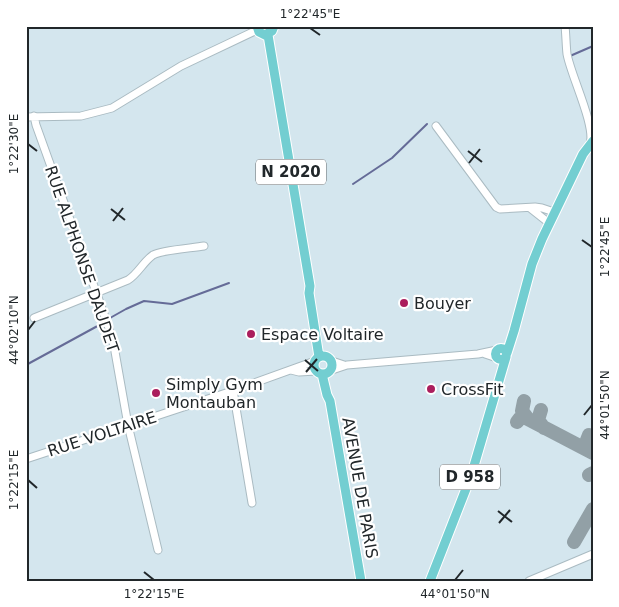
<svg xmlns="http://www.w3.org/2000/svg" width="619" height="607" font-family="'DejaVu Sans',sans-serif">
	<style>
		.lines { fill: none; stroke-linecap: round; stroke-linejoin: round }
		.stream { stroke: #656b97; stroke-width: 2 }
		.taxiway { stroke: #92a0a6; stroke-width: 14 }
		.minor-casing { stroke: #aabbc2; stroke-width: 9 }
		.major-casing { stroke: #fff; stroke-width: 11 }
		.minor { stroke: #fff; stroke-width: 7 }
		.major { stroke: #73ced1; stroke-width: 9 }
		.ticks { fill: none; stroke: #21272a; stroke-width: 2 }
		.poi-dot { fill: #ab1e5d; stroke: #fff; stroke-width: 2 }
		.labels { text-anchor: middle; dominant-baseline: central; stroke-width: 4.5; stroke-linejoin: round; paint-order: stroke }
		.shield { fill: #fff; stroke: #64686a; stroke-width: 1 }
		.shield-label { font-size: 15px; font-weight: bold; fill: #21272a }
		.street-label { font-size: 16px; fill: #21272a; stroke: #fff }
		.poi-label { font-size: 16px; fill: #21272a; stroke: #fff; text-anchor: start }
		.neatline { fill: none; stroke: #21272a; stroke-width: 2 }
		.ticks-label { font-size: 12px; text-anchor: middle; fill: #21272a }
	</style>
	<rect width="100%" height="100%" fill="#d4e6ee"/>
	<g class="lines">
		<!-- stream -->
		<path class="stream" d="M570,56L593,46
			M353,184L392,158L427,124
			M110,318L126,309L144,301L172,304L229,283
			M26,365L103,323"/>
		<!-- taxiway -->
		<path class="taxiway" d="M524,401L522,411L528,419
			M541,410L538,420L544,428
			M517,422L520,418H526L593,453
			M589,435C585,443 586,448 593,453
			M589,475L593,473
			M574,542L593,509"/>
		<!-- minor casing -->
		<g class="minor-casing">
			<path id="minor" d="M565,26C566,35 566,45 567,54C571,76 596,126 590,144
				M34,116L36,125L108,325L114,346L128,425L158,550
				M26,117L81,116L112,108L181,66L257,30
				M436,126L496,207L500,209L535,207L542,208L554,212
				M530,208L549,223
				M34,318L128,280C138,274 143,262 153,255C161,250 193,248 204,246
				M485,354L497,358
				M332,361L344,365
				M291,370L299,372L316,371
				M332,370L347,365L478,354L497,350
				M233,390L252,503
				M26,459L226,393L315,361
				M529,581L593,554"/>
		</g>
		<!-- major casing -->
		<g class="major-casing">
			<path id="major" d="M257,26L259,32L265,35L272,31L274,26
				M268,35L310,286L309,293L319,357
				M495.5 354a5.5 5.5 0 1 1 11 0a5.5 5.5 0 1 1-11 0Z
				M507,353L514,331L532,264L542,239L583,154L593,141
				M314 365a9 9 0 1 1 18 0a9 9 0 1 1-18 0Z
				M322,374L327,395L330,401L361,581
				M430,581L471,476L506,357"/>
		</g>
		<!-- minor -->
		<use href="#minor" class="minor"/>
		<!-- major -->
		<use href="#major" class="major"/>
	</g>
	<!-- ticks -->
	<path class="ticks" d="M310,28L320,35M28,144L37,151M468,151L482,162M469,163L480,149M111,209L125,220M113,221L123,208M582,240L592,247M28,330L35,321M305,360L318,371M306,372L317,359M584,415L592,405M28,480L37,488M498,511L512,522M499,523L510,510M144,572L154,580M455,580L463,570"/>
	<!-- markers -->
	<g class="poi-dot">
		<circle cx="404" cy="303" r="5"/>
		<circle cx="251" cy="334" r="5"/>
		<circle cx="431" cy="389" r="5"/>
		<circle cx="156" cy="393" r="5"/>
	</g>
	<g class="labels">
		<!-- shield labels -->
		<g class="shield">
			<rect x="256" y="159.5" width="70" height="25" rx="4"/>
			<rect x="440" y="464.5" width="60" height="25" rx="4"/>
		</g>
		<g class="shield-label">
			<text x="291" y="172">N 2020</text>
			<text x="470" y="477">D 958</text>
		</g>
		<!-- street labels -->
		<g class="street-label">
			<text transform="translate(82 259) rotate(71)">RUE ALPHONSE DAUDET</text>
			<text transform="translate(102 434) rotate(-18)">RUE VOLTAIRE</text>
			<text transform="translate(360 488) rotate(80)">AVENUE DE PARIS</text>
		</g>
		<!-- poi labels -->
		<g class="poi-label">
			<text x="414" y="303">Bouyer</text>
			<text x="261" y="334">Espace Voltaire</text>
			<text x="166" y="384">Simply Gym<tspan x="166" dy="18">Montauban</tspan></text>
			<text x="441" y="389">CrossFit</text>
		</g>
	</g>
	<!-- border -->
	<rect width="619" height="607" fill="none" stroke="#ffffff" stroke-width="55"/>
	<rect x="28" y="28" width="564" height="552" class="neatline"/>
	<g class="ticks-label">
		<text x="310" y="18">1°22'45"E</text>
		<text transform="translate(14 144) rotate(-90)" y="4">1°22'30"E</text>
		<text transform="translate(605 247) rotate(-90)" y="4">1°22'45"E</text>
		<text transform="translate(14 330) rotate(-90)" y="4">44°02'10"N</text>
		<text transform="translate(605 405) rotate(-90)" y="4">44°01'50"N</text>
		<text transform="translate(14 480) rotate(-90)" y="4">1°22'15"E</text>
		<text x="154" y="598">1°22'15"E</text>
		<text x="455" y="598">44°01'50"N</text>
	</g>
</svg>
